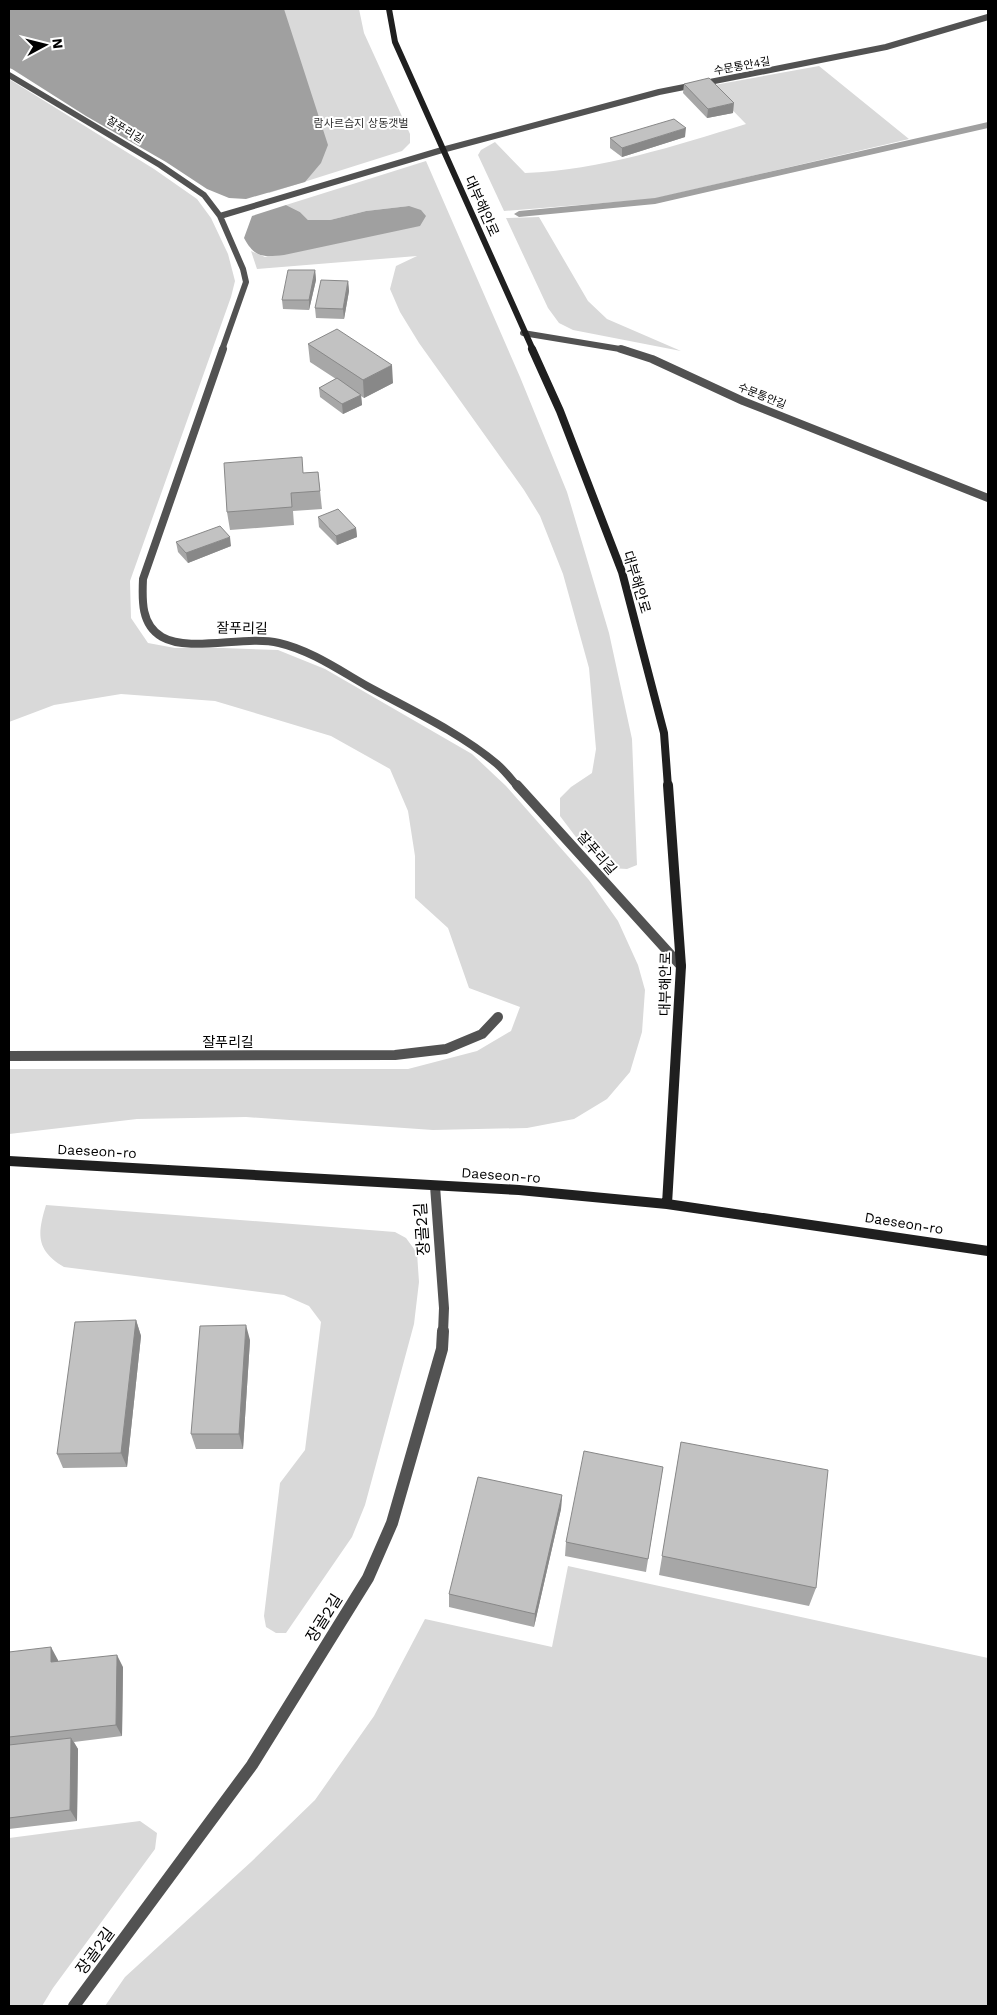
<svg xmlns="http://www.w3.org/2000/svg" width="997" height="2015" font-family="'Work Sans','Noto Sans KR',sans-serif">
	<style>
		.green { fill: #d9d9d9 }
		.water { fill: #a0a0a0 }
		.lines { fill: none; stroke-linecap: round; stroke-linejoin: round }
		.stream { fill: #a0a0a0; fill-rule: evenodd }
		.lane-far3 { stroke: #525252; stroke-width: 6 }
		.lane-far2 { stroke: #525252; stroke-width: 8 }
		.lane-far1 { stroke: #525252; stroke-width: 10 }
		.lane { stroke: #525252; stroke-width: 12 }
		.secondary-far2 { stroke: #1f1f1f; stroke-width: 6 }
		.secondary-far1 { stroke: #1f1f1f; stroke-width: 8 }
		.secondary { stroke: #1f1f1f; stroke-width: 10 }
		.wall { fill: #a7a7a7 }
		.shaded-wall { fill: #888 }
		.building { fill: #c2c2c2; stroke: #888 }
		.labels { text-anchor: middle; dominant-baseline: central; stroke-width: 4; stroke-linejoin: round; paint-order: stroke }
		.far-street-label { font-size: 11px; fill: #000; stroke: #fff }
		.far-park-label { font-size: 11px; fill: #303030; stroke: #fff }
		.street-label { font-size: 14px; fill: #000; stroke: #fff }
		.near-street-label { font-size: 16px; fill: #000; stroke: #fff }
	</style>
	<rect width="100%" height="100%" fill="#fff"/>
	<!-- green -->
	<path class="green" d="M94,9H359L364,33L410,134V143L402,151L269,193Z
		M819,66L909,139L653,199L504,211L478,155L481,150L495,142L525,173C601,170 674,146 746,124L709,86Z
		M9,79L154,169L197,199L211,218L228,254L235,281L231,297L130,581L131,618L148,643L175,648H223L278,650L325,669L472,754L506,786L589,880L618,921L638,965L645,990L642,1032L630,1072L607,1099L574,1119L527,1128L433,1130L246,1117L137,1119L9,1134V1069H408L477,1051L511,1031L520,1007L469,988L448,928L415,898V856L408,811L390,769L331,736L215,701L121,694L54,705L9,722Z
		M426,161L520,377L567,492L609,633L632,739L637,865L627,869L611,868L582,845L560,816V798L571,787L592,773L596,749L589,668L563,574L540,516L524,490L419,343L400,312L390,289L396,266L417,256L257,269L251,251L265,257L409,206L366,211L330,220H308L300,212L286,205Z
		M539,217L588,301L607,319L681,351L573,330L559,323L548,308L506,218Z
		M46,1205L395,1232L406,1238L417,1253L419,1282L414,1324L365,1505L352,1537L286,1633H276L266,1627L264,1616L280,1483L305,1450L321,1322L309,1306L284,1295L64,1267C36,1250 37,1235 46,1205Z
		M568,1566L988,1658V2006H105L125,1977L251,1862L315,1800L374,1716L425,1619L552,1647Z
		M140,1821L157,1833L155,1849L53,1988L42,2006H9V1838Z"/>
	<!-- water -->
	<path class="water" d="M9,9H284L328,145L321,163L305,182L246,199L229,198L207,189L166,162L86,116L12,69L9,68Z
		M286,205L300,212L308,220H330L366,211L409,206L421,210L426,216L420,226L284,255C262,257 255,258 244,238L252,216Z"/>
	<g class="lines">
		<!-- stream -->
		<path class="stream" d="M988,122V128L655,204L519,217L514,214L519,211L655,198Z"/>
		<!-- lane-far3 -->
		<path class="lane-far3" d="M9,75L160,165L204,195L220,216L243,269L246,282L222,350
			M220,216L442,150L659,92L886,47L988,17
			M523,333L626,350"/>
		<!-- lane-far2 -->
		<path class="lane-far2" d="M223,349L143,579C142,600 141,625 162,637C190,653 245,635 279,643C310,650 339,670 367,686C411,710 459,732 497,764C505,771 511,779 518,787
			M621,349L652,359L743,401L988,498"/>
		<!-- lane-far1 -->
		<path class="lane-far1" d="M517,785L681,966
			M9,1056L395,1055L446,1049L482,1034L498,1017
			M435,1186L444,1308L443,1333"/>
		<!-- lane -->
		<path class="lane" d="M74,2006L252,1765L368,1578L392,1523L442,1349L443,1331"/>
		<!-- secondary-far2 -->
		<path class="secondary-far2" d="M389,9L395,42L533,350"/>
		<!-- secondary-far1 -->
		<path class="secondary-far1" d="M532,349L560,411L622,572L664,733L668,787"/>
		<!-- secondary -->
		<path class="secondary" d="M9,1161L519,1190L667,1204L988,1251
			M667,1204L681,966L668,785"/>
	</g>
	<!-- wall -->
	<path class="wall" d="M684,84L733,113L707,118L683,93Z
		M685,137L622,157L610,148V138Z
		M315,270L316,280L309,310L283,309L282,300Z
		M348,281L349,291L344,319L316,318L315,308Z
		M308,344L393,383L364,398L361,396L362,405L343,414L320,397L319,388L336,379L310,362Z
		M318,472L322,509L293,511L294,525L230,530L227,512L303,473Z
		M318,517L356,528L357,537L337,545L319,527Z
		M176,542L231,546L188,563L178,552Z
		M136,1320L141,1336L127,1467L63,1468L57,1454Z
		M250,1340L243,1449H196L191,1434Z
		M681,1442L816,1588L809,1606L659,1575Z
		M663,1467L646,1572L565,1556L566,1542Z
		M562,1495L561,1509L534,1627L449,1607V1594Z
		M9,1652L58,1660V1661L123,1667L122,1736L74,1742L78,1749L77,1821L9,1829Z"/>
	<!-- shaded-wall -->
	<path class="shaded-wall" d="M734,103L733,113L707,118L708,109Z
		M686,128L685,137L622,157V148Z
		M315,270L316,280L309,310V300Z
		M348,281L349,291L344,319L343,309Z
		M392,365L393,383L364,398L363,380Z
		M361,395L362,405L343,414L342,404Z
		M356,528L357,537L337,545L336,536Z
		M230,537L231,546L188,563L186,553Z
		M136,1320L141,1336L127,1467L121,1453Z
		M246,1325L250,1340L243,1449L239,1434Z
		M562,1495L561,1509L534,1627L535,1614Z
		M51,1647L58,1660V1674L51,1662Z
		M117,1655L123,1667L122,1736L116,1725Z
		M71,1738L78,1749L77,1821L70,1810Z"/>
	<!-- building -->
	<path class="building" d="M709,78L734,103L708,109L684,84Z
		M674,119L686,128L622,148L610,138Z
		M288,270H315L309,300H282Z
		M321,280L348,281L343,309L315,308Z
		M337,329L392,365L363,380L308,344Z
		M337,378L361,395L342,404L319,388Z
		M302,457L303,473L318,472L320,491L291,493L292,507L227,512L224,463Z
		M338,509L356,528L336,536L318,517Z
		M220,526L230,537L186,553L176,542Z
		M136,1320L121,1453L57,1454L75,1322Z
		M246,1325L239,1434H191L200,1326Z
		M681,1442L828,1470L816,1588L662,1556Z
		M584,1451L663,1467L648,1559L566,1542Z
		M478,1477L562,1495L535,1614L449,1594Z
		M51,1647V1662L117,1655L116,1725L9,1737V1652Z
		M71,1738L70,1810L9,1818V1745Z"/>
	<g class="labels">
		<!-- far-street labels -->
		<g class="far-street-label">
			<text transform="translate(742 66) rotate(-10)">수문통안4길</text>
			<text transform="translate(125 130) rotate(31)">잘푸리길</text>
			<text transform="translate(762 396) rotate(22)">수문통안길</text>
		</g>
		<!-- far-park labels -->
		<g class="far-park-label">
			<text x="361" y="123">람사르습지 상동갯벌</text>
		</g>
		<!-- street labels -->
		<g class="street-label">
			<text transform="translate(482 206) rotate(66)">대부해안로</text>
			<text transform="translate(637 582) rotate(73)">대부해안로</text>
			<text transform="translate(242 628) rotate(1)">잘푸리길</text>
			<text transform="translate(597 853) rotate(49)">잘푸리길</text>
			<text transform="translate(665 984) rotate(-89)">대부해안로</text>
			<text x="228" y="1042">잘푸리길</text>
			<text transform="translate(97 1151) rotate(3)">Daeseon-ro</text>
			<text transform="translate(501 1175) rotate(4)">Daeseon-ro</text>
			<text transform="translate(904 1223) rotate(9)">Daeseon-ro</text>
		</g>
		<!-- near-street labels -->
		<g class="near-street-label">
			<text transform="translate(422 1229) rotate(-94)">장골2길</text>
			<text transform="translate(324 1618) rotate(-58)">장골2길</text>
			<text transform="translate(95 1951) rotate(-54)">장골2길</text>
		</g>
	</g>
	<!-- border -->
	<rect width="997" height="2015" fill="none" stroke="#000000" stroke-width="20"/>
	<!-- north arrow -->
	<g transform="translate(45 45) rotate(83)" stroke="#ffffff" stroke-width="4" paint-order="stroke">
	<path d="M0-4L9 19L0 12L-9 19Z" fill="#000000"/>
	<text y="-8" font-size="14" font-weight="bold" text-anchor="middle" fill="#000000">N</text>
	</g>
</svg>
